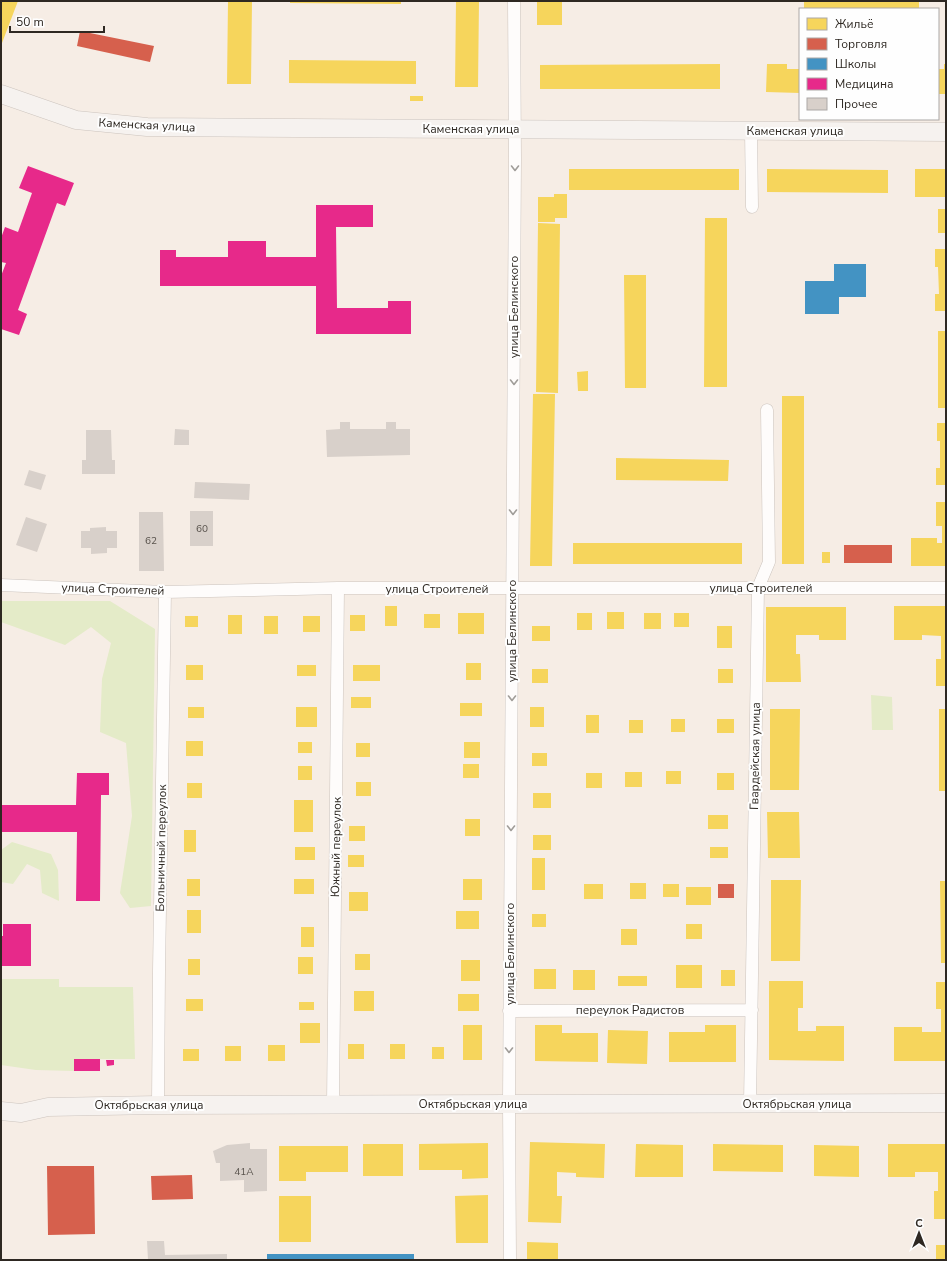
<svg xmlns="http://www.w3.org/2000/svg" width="947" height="1261" font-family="'Nunito Sans',sans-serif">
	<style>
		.green { fill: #e4ebc8 }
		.homes { fill: #f6d55c }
		.shops { fill: #d6604d }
		.schools { fill: #4393c3 }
		.health { fill: #e7298a }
		.building { fill: #d8d0ca }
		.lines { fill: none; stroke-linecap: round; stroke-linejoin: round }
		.street-casing { stroke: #ccc4be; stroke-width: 13 }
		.secondary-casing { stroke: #ccc4be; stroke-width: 19 }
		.street { stroke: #fefcfb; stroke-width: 12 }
		.secondary { stroke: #f6f2ef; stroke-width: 18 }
		.oneway { stroke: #a09d99 }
		.labels { text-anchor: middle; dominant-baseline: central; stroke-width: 4; stroke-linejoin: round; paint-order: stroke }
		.number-label { font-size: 10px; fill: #58524c }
		.street-label { font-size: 12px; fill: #2e2822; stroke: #fefefe }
	</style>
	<rect width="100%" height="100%" fill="#f6ede5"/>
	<!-- green -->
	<path class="green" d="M1,601H110L155,629L151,906L130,908L120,893L132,816L126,743L100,732L102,679L111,643L91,627L65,645L1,622Z
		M871,695L892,697L893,730H872Z
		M12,842L51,854L58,870L59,901L42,893L40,870L27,864L13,884L1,882V850Z
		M1,979H59V987H133L135,1059H74V1071L36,1070L1,1065Z"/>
	<!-- homes -->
	<path class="homes" d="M1,1H18L2,43H1Z
		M228,1H252L251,84H227Z
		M290,1H401V4L290,3Z
		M456,1H479L478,87H455Z
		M537,1H562V25H537Z
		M804,1H919V9H804Z
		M289,60L416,61V84L289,83Z
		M720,64V89H540V65Z
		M767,64H787V69H800V93L766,92Z
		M944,64H946V94H938V69H944Z
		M410,96H423V101H410Z
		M569,169H739V190H569Z
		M767,169L888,170V193L767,192Z
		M915,169H946V197H915Z
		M554,194H567V218H555V222H538V197H554Z
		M938,209H946V233H938Z
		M705,218H727V387H704Z
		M538,223L560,224L558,393L536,392Z
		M935,249H946V311H935V294H939L938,267H935Z
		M624,275H646V388H625Z
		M938,331H946V408H938Z
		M588,371V391H578L577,372Z
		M533,394H555L552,566H530Z
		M782,396H804V564H782Z
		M937,423H946V485H936V468H940V441H937Z
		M616,458L729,460L728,481L616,480Z
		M936,502H946V566H911V538H937V543H942V526H936Z
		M573,543H742V564H573Z
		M822,552H830V563H822Z
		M385,606H397V626H385Z
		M894,606H946V686H936V659H941V636L922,635V640H894Z
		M766,607H846V640H819V635H796V654H800L801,682H766Z
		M607,612H624V629H607Z
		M458,613H484V634H458Z
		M577,613H592V630H577Z
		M644,613H661V629H644Z
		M674,613H689V627H674Z
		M424,614H440V628H424Z
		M228,615H242V634H228Z
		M350,615H365V631H350Z
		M185,616H198V627H185Z
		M264,616H278V634H264Z
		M303,616H320V632H303Z
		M532,626H550V641H532Z
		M717,626H732V648H717Z
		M466,663H481V680H466Z
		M186,665H203V680H186Z
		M297,665H316V676H297Z
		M353,665H380V681H353Z
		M532,669H548V683H532Z
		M718,669H733V683H718Z
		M351,697H371V708H351Z
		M460,703H482V716H460Z
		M188,707H204V718H188Z
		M296,707H317V727H296Z
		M530,707H544V727H530Z
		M770,709H800L799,790H770Z
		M939,709H946V791H939Z
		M586,715H599V733H586Z
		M671,719H685V732H671Z
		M717,719H734V733H717Z
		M629,720H643V733H629Z
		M186,741H203V756H186Z
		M298,742H312V753H298Z
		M464,742H480V758H464Z
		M356,743H370V757H356Z
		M532,753H547V766H532Z
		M463,764H479V778H463Z
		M298,766H312V780H298Z
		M666,771H681V784H666Z
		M625,772H642V787H625Z
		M586,773H602V788H586Z
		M717,773H734V790H717Z
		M356,782H371V796H356Z
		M187,783H202V798H187Z
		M533,793H551V808H533Z
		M294,800H313V832H294Z
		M767,812H799L800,858H768Z
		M708,815H728V829H708Z
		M465,819H480V836H465Z
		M349,826H365V841H349Z
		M184,830H196V852H184Z
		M533,835H551V850H533Z
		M295,847H315V860H295Z
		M710,847H728V858H710Z
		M348,855H364V867H348Z
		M532,858H545V890H532Z
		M187,879H200V896H187Z
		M294,879H314V894H294Z
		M463,879H482V900H463Z
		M771,880H801L800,961H771Z
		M940,881H946V963H941Z
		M630,883H646V899H630Z
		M584,884H603V899H584Z
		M663,884H679V897H663Z
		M686,887H711V905H686Z
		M349,892H368V911H349Z
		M187,910H201V933H187Z
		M456,911H479V929H456Z
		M532,914H546V927H532Z
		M686,924H702V939H686Z
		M301,927H314V947H301Z
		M621,929H637V945H621Z
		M355,954H370V970H355Z
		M298,957H313V974H298Z
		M188,959H200V975H188Z
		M461,960H480V981H461Z
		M676,965H702V988H676Z
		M534,969H556V989H534Z
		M573,970H595V990H573Z
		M721,970H735V986H721Z
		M618,976H647V986H618Z
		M769,981H803V1008H798V1031H816V1026H844V1061L769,1060Z
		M936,982H946V1061H894V1027H922V1032H941V1009H936Z
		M354,991H374V1011H354Z
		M458,994H479V1011H458Z
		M186,999H203V1011H186Z
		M299,1002H314V1010H299Z
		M300,1023H320V1043H300Z
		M463,1025H482V1060H463Z
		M535,1025H562V1033H598V1062L535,1061Z
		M705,1025H736V1062H669V1032H705Z
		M608,1030L648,1031L647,1064L607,1063Z
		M348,1044H364V1059H348Z
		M390,1044H405V1059H390Z
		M268,1045H285V1061H268Z
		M225,1046H241V1061H225Z
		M432,1047H444V1059H432Z
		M183,1049H199V1061H183Z
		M530,1142L605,1144L604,1178L576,1177V1173L557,1172V1196H562L561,1223L528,1222Z
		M488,1143V1178L462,1179V1170H419V1144Z
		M363,1144H403V1176H363Z
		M636,1144L683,1145V1177H635Z
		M713,1144L783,1145V1172L713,1171Z
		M888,1144H946V1219H934V1191H938V1172H915V1177H888Z
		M814,1145L859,1146V1177L814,1176Z
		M279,1146H348V1172H306V1181H279Z
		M488,1195V1243H456L455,1196Z
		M279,1196H311V1242H279Z
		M527,1242L558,1243V1260H527Z
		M936,1245H946V1260H936Z"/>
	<!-- shops -->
	<path class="shops" d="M80,31L154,46L150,62L77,46Z
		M844,545H892V563H844Z
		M718,884H734V898H718Z
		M47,1166H94L95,1234L48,1235Z
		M192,1175L193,1199L152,1200L151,1176Z"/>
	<!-- schools -->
	<path class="schools" d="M834,264H866V297H839V314H805V281H834Z
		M267,1254H414V1260H267Z"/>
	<!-- health -->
	<path class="health" d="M28,166L74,183L65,206L57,203L18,310L27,314L19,335L1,329V276L6,263L1,262V238L5,227L18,232L32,193L19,188Z
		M316,205H373V227H336L337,308H388V301H411V334H316V286H160V250H176V257H228V241H266V257H316Z
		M77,773H109V795H101L100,901H76L77,832H2V805H76Z
		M3,924H31V966H1V936H3Z
		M74,1059H100V1071H74Z
		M106,1060H114V1065L107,1066Z"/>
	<!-- building -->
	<path class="building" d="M340,422H350V429H386V422H396V429H410V455L327,457L326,430L340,429Z
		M175,429L189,430V445H174Z
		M86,430H111L112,460H115V474H82V460H86Z
		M29,470L46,475L41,490L24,485Z
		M195,482L250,484L249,500L194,498Z
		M190,511H213V546H190Z
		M139,512H163L164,571H139Z
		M26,517L47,524L37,552L16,545Z
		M106,527V531H117V548H107V553L91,554V548H81V531H90V528Z
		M250,1143V1149H267V1191L244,1192V1180L220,1181V1163H216L213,1151L227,1145Z
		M147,1241H164L165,1255L227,1254V1260H148Z"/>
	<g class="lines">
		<!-- street casing -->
		<g class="street-casing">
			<path id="street" d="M751,130L752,207
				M1,585L165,592L338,588H946
				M509,1011L752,1010
				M750,1104L758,588L769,562L767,410
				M158,1105L159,971L165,592
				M333,1105L338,588
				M510,1260L509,1103L515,159L514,1"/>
		</g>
		<!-- secondary casing -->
		<g class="secondary-casing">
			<path id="secondary" d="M1,94L76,120L147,127L946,132
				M1,1111L21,1113L48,1107L158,1105L946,1103"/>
		</g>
		<!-- street -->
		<use href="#street" class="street"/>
		<!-- secondary -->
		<use href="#secondary" class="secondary"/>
	</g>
	<!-- one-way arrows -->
	<defs><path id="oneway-chevron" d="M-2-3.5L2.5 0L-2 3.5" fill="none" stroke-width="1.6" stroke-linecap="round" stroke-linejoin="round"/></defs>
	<g class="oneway">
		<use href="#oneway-chevron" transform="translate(515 168) rotate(90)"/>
		<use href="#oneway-chevron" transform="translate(514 382) rotate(90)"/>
		<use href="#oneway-chevron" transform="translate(513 512) rotate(90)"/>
		<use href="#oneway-chevron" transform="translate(512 698) rotate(90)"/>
		<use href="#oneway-chevron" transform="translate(511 828) rotate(90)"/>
		<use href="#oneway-chevron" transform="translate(509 1050) rotate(90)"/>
	</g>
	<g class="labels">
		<!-- number labels -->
		<g class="number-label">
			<text x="202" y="529">60</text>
			<text x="151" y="541">62</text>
			<text x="244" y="1172">41А</text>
		</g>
		<!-- street labels -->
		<g class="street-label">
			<text transform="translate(147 125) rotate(3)">Каменская улица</text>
			<text x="471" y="129">Каменская улица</text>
			<text x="795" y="131">Каменская улица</text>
			<text transform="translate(514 307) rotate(-90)">улица Белинского</text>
			<text x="761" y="588">улица Строителей</text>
			<text transform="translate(113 589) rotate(2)">улица Строителей</text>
			<text x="437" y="589">улица Строителей</text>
			<text transform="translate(512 631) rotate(-90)">улица Белинского</text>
			<text transform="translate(755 756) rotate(-89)">Гвардейская улица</text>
			<text transform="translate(336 847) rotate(-89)">Южный переулок</text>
			<text transform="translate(161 848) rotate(-89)">Больничный переулок</text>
			<text transform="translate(510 954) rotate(-90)">улица Белинского</text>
			<text x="630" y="1010">переулок Радистов</text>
			<text x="473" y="1104">Октябрьская улица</text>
			<text x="797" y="1104">Октябрьская улица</text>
			<text x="149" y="1105">Октябрьская улица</text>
		</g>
	</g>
	<!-- border -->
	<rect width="947" height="1261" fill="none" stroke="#2e2822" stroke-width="4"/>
	<!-- legend -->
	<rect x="799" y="8" width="140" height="112" fill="#fefefe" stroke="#aba8a6"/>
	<rect x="807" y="18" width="20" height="12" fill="#f6d55c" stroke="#aba8a6"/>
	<text x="835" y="28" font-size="12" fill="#2e2822">Жильё</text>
	<rect x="807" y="38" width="20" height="12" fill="#d6604d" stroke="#aba8a6"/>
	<text x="835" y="48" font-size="12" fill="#2e2822">Торговля</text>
	<rect x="807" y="58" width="20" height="12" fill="#4393c3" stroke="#aba8a6"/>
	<text x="835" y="68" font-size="12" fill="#2e2822">Школы</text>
	<rect x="807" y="78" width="20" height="12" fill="#e7298a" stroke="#aba8a6"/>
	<text x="835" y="88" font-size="12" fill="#2e2822">Медицина</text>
	<rect x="807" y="98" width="20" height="12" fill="#d8d0ca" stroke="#aba8a6"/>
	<text x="835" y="108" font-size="12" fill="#2e2822">Прочее</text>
	<!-- north arrow -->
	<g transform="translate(919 1233)" stroke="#fefefe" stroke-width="3" paint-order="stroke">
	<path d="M0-3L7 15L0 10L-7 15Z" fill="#2e2822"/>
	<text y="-6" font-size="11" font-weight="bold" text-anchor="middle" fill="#2e2822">С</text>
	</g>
	<!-- scale -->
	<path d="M10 26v6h94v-6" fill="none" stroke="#2e2822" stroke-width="2"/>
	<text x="16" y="26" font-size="12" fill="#2e2822" stroke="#fefefe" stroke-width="3" paint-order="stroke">50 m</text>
</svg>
